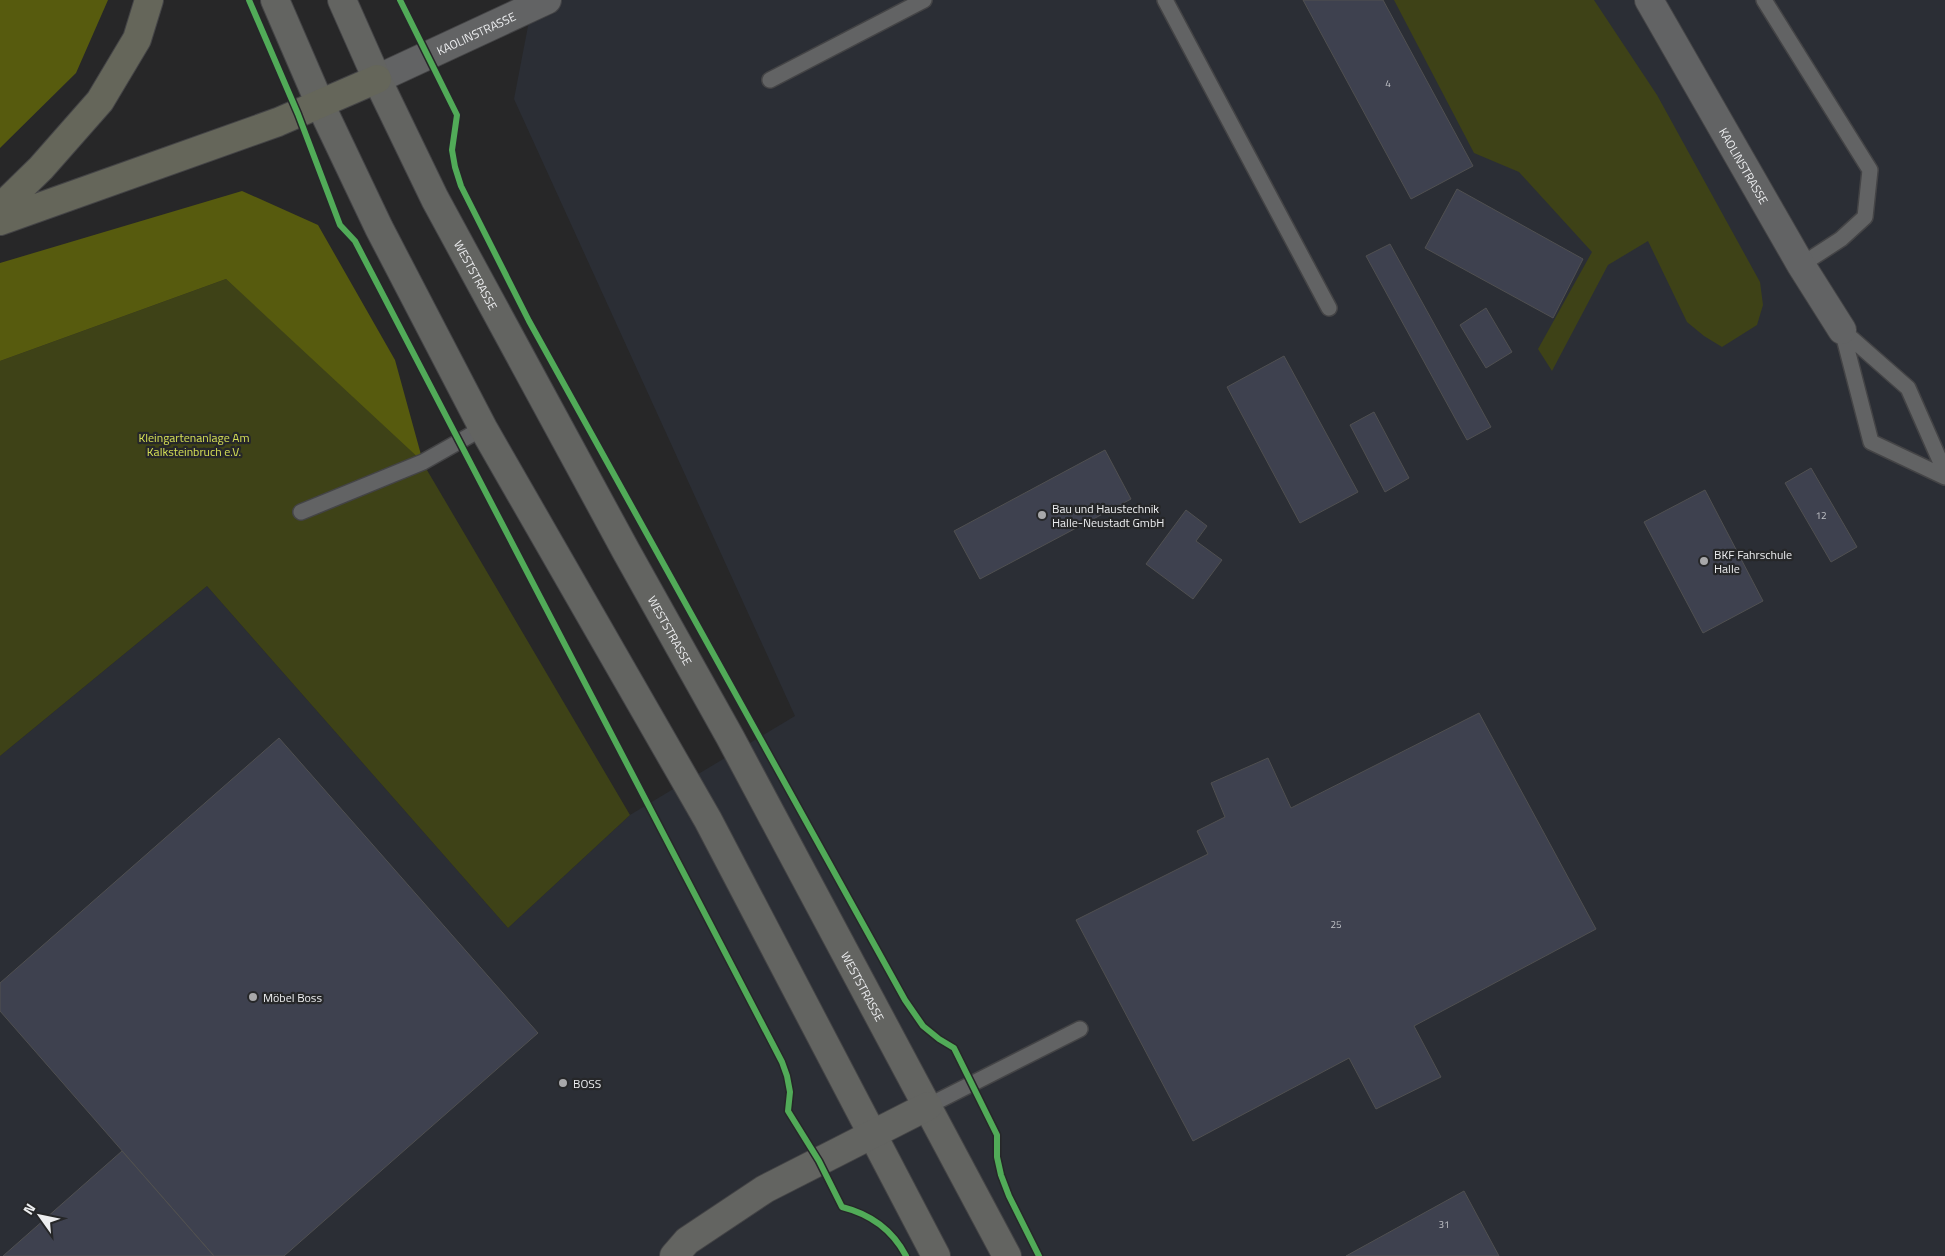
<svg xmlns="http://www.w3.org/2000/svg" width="1945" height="1256" font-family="'Titillium Web',sans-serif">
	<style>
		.built { fill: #2b2e35 }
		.green { fill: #3e4217 }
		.forest { fill: #575b0e }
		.building { fill: #3e414f; stroke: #505051 }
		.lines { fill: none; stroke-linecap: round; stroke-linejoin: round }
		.lane-casing { stroke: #444446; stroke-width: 18 }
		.street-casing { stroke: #444446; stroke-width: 30 }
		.secondary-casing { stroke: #444446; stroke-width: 30 }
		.highway-casing { stroke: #444446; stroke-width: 30 }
		.path { stroke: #5f6061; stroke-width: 3; stroke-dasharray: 4 4; stroke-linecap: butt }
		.lane { stroke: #626364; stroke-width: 15 }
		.street { stroke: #626364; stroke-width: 28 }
		.secondary { stroke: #636461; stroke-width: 28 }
		.highway { stroke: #65665a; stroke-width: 28 }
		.cycleway-casing { stroke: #262729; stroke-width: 9 }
		.cycleway { stroke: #51ab58; stroke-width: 6 }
		.poi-dot { fill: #a8a8aa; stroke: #262729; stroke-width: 2 }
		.labels { text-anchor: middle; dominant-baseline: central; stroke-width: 4.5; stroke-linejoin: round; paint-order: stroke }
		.number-label { font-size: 10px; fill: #c1c3c8 }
		.street-label { font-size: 12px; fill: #edeef0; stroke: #262729 }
		.park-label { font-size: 12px; fill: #d6e056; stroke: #262729 }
		.poi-label { font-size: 12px; fill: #edeef0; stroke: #262729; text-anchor: start }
	</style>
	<rect width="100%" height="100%" fill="#272728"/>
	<!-- built -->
	<path class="built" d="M533,0H1945V1256H0V756L207,586L508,928L630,815L795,716L514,99Z"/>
	<!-- green -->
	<path class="green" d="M1394,0H1594L1657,95L1760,282L1763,305L1757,325L1722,347L1704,336L1687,322L1648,241L1608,265L1552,371L1538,349L1592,252L1519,172L1474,153Z
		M226,279L414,448L630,815L508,928L207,586L0,756V361Z"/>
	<!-- forest -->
	<path class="forest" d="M0,0H108L76,73L0,148Z
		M242,191L318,225L395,360L423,462L226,279L0,361V263Z"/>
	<!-- building -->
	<path class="building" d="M1303,0H1383L1473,166L1411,199Z
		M1457,189L1583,259L1553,318L1425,248Z
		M1390,244L1491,427L1467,440L1366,256Z
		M1486,308L1512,352L1486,368L1460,325Z
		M1284,356L1358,492L1300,523L1227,387Z
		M1374,412L1409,478L1385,492L1350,425Z
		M1105,450L1131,499L980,579L954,531Z
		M1811,468L1857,547L1831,562L1785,483Z
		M1705,490L1763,601L1703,633L1644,522Z
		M1186,510L1207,526L1196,541L1222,560L1193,599L1146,564Z
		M1479,713L1596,929L1414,1026L1441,1077L1376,1109L1349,1058L1193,1141L1076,920L1208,854L1197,831L1225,817L1211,783L1268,758L1291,808Z
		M279,738L538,1033L284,1256H214L0,1011V983Z
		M122,1151L214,1256H3Z
		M1464,1191L1499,1256H1346Z"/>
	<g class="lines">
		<!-- lane casing -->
		<g class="lane-casing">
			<path id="lane" d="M1165,0L1329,308
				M1764,0L1870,170L1865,217L1841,239L1801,265
				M770,80L924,0
				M1842,330L1871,442L1945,477
				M1842,330L1908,388L1945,472
				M301,512L423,462L483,428
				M928,1106L1080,1029"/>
		</g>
		<!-- street casing -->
		<g class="street-casing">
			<g id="street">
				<path id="s1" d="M1649,0L1801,265L1842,330"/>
				<path id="s2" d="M377,79L547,0"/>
			</g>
		</g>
		<!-- secondary casing -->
		<g class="secondary-casing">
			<g id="secondary">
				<path d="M275,0L320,104L379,228L483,428L708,820L936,1256"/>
				<path id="s3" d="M342,0L377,79L435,199L626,551L730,737L1007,1256"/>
				<path d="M674,1256L687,1241L765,1189L928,1106"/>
			</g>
		</g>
		<!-- highway casing -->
		<g class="highway-casing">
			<path id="highway" d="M0,208L41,168L100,101L137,39L149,0
				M0,221L278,122L377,79"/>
		</g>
		<!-- path -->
		<path class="path" d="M441,83L457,115L452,150L454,163
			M919,1020L923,1026L939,1039L954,1048L961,1063
			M983,1106L997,1135V1157L1001,1174"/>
		<!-- lane -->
		<use href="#lane" class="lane"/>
		<!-- street -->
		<use href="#street" class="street"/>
		<!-- secondary -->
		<use href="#secondary" class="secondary"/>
		<!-- highway -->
		<use href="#highway" class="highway"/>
		<!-- cycleway casing -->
		<g class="cycleway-casing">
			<path id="cycleway" d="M249,0L298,114L340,225L355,241L782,1062L787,1076L790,1092L788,1111L819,1161L842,1207C870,1214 892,1229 906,1256
				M400,0L457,115L452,150L455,167L461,186L529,321L905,1000L923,1026L939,1039L954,1048L997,1135V1157L1001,1175L1009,1196L1039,1256"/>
		</g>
		<!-- cycleway -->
		<use href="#cycleway" class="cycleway"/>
	</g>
	<!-- markers -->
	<g class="poi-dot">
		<circle cx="1042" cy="515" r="5"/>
		<circle cx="1704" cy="561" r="5"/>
		<circle cx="253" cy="997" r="5"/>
		<circle cx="563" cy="1083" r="5"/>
	</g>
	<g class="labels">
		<!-- number labels -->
		<g class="number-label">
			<text x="1388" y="83">4</text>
			<text x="1821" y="515">12</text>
			<text x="1336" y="924">25</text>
			<text x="1444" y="1224">31</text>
		</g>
		<!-- street labels -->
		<g class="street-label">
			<text stroke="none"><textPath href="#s2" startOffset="109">KAOLINSTRASSE</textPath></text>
			<text stroke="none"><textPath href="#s1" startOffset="191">KAOLINSTRASSE</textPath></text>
			<text stroke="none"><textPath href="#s3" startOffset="306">WESTSTRASSE</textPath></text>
			<text stroke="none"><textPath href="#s3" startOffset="711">WESTSTRASSE</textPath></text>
			<text stroke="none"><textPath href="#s3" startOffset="1116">WESTSTRASSE</textPath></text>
		</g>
		<!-- park labels -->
		<g class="park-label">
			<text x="194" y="437">Kleingartenanlage Am<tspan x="194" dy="14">Kalksteinbruch e.V.</tspan></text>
		</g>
		<!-- poi labels -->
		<g class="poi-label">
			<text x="1052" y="508">Bau und Haustechnik<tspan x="1052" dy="14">Halle-Neustadt GmbH</tspan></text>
			<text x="1714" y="554">BKF Fahrschule<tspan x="1714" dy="14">Halle</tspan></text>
			<text x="263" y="997">Möbel Boss</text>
			<text x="573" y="1083">BOSS</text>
		</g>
	</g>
	<!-- north arrow -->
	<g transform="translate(40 1216) rotate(303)" stroke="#262729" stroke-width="4" paint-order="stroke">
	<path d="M0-4L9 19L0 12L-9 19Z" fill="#edeef0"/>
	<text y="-8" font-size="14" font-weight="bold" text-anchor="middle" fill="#edeef0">N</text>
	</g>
</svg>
